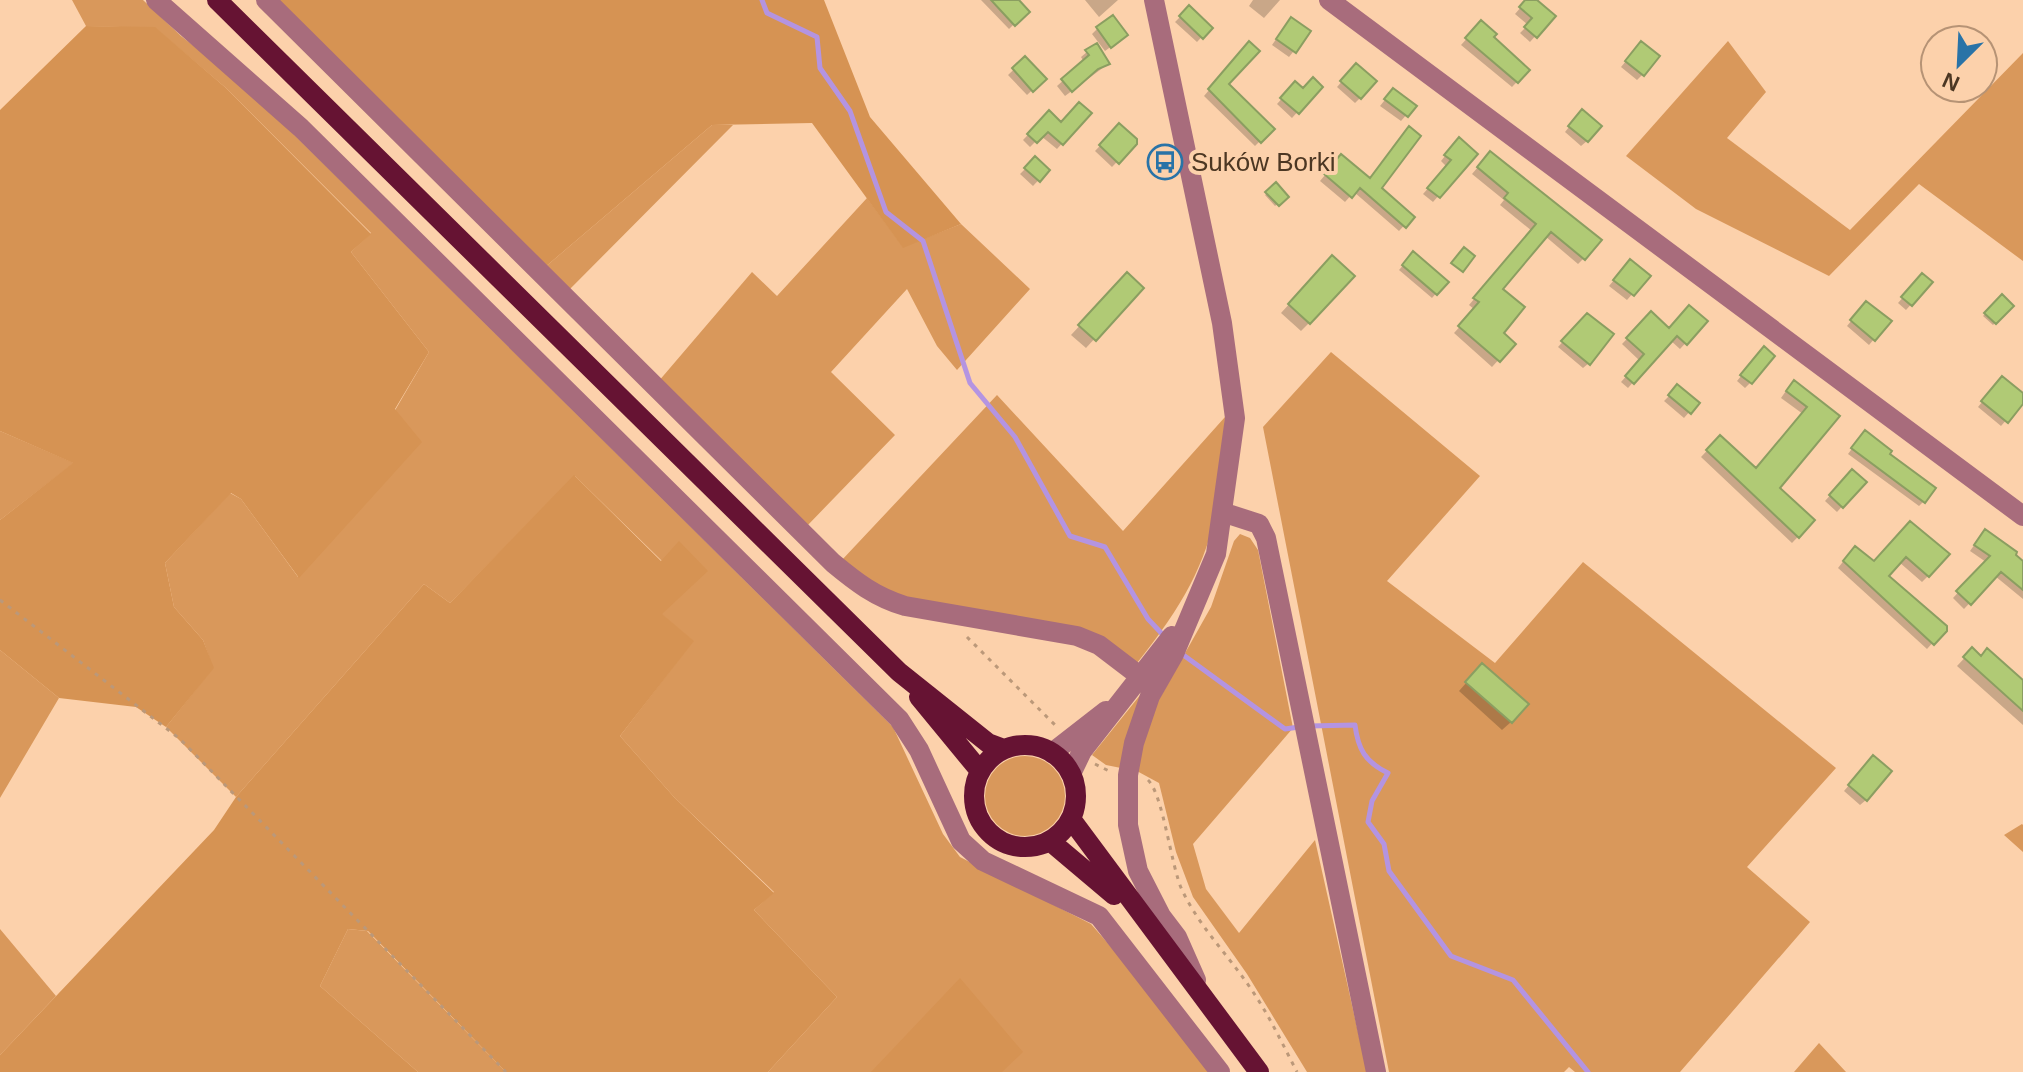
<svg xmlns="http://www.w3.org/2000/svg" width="2023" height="1072" font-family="Helvetica,sans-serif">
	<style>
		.green { fill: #d9985b }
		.forest { fill: #d69353 }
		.shadow { fill: #0003 }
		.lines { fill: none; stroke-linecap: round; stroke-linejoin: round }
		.stream { stroke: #b494e1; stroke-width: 5 }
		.building { fill: #b0ca75; stroke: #8b9e61; stroke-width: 2 }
		.path { stroke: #bb9879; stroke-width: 3; stroke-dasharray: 4 6; stroke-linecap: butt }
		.minor { stroke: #a86c7c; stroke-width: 20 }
		.major { stroke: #661333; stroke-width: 20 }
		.labels { text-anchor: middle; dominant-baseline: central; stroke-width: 8; stroke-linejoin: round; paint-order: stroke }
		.poi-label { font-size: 26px; fill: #4c3723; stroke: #fcd1ab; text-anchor: start }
	</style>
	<rect width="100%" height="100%" fill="#fcd1ab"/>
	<!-- green -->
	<path class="green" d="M72,0H143L181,36L245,86L893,727L943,834L960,857L1091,924L1172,1017L1208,1072H768L837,997L754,910L774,892L674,797L620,736L693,641L661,614L662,561L575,476L450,603L424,584L236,797L166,727L213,668L203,640L174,607L165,563L230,493L241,499L298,577L429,352L351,252L371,233L226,88L155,28L86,26Z
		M1728,41L1766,92L1727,138L1850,230L2023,53V261L1919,184L1829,276L1696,209L1626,156Z
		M712,125H733L567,292L544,268Z
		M867,198L903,247L961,224L1030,289L957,370L937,346L907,289L831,372L895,435L806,527L658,382L752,272L777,296Z
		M1331,352L1480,476L1387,581L1495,663L1583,562L1836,768L1747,867L1810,922L1680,1072H1575L1569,1067L1564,1072H1389L1263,427Z
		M997,395L1123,531L1225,417C1223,525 1205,579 1137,663L1130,657L883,593L841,561Z
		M0,431L74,463L0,520Z
		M1240,534L1250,538L1258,550L1293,728L1193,844L1206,889L1239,933L1315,840L1367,1072H1307L1247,974L1193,897L1176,852L1159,783L1135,770L1153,710L1211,607L1234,541Z
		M0,650L59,698L0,798Z
		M1141,694L1121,768L1106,765L1092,755Z
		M985 796a40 40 0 1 1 80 0a40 40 0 1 1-80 0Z
		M2022,824L2023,825V852L2004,835Z
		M0,929L56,996L0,1055Z
		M348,929L367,931L506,1072H418L320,986Z
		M1819,1043L1846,1072H1794Z"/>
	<!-- forest -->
	<path class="forest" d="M276,0H824L870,117L961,224L903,248L812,123L712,125L544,268Z
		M86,26L155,27L226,88L371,234L351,252L429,352L395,409L422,442L299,578L241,499L231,493L165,563L174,607L203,640L214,668L166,727L136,707L59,698L0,650V520L73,463L0,431V110Z
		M574,475L661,561L679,541L708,571L662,614L694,641L620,736L674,797L774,893L754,910L837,997L768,1072H506L368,931L348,929L320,986L418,1072H0V1055L214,830L236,797L424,584L450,603Z
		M960,978L1023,1052L1002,1072H871Z"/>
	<!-- shadow -->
	<path class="shadow" d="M981,0H1016L1027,11L1009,29Z
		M1085,0H1118L1099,17Z
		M1253,0H1280L1264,18L1249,6Z
		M1527,0H1538L1553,16L1530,42L1520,33L1528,25L1515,14Z
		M1189,8L1210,28L1197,42L1175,22Z
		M1481,23L1491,37L1528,70L1512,87L1461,45Z
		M1286,25L1309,32L1289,57L1272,45Z
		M1097,29L1120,40L1105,51L1092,34Z
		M1244,49L1227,84L1272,129L1255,146L1204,96Z
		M1636,49L1642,75L1637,80L1621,67Z
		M1087,52L1108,64L1065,96L1057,86L1084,62L1081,57Z
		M1025,59L1044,79L1027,95L1008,75Z
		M1351,71L1360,98L1355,103L1337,87Z
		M1295,84L1303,91L1320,87L1292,118L1277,104Z
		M1388,96L1414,106L1401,121L1380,106Z
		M1049,113L1061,124L1089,113L1057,149L1041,136L1030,147L1023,140Z
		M1577,117L1587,141L1581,146L1565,132Z
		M1119,126L1136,142L1112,167L1095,151Z
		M1454,145L1475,154L1433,202L1423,194L1447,167L1441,161Z
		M1035,159L1048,170L1033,186L1020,174Z
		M1484,160L1584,258L1578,264L1545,236L1500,289L1501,333L1513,344L1492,367L1454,333L1475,310L1469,305L1532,231L1500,205L1504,200L1472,174Z
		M1336,162L1369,180L1412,217L1399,231L1354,192L1345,202L1320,181Z
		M1276,185L1286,197L1275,206L1265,195Z
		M1413,254L1446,282L1432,298L1399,270Z
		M1324,266L1309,323L1301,331L1281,313Z
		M1625,267L1648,276L1627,300L1609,286Z
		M1127,275L1141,288L1086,348L1071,335Z
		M1923,275L1931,282L1906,310L1898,303Z
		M2002,297L2011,306L1993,325L1983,316Z
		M1861,309L1874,339L1869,345L1847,326Z
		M1651,314L1669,330L1705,322L1680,349L1670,340L1628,388L1621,382L1640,361L1622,344Z
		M1587,315L1589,363L1583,368L1558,347Z
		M1759,354L1750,383L1745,388L1737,381Z
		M1997,384L2023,396V401L2001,426L1978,407Z
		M1678,387L1697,403L1684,418L1664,401Z
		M1788,388L1837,417L1777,488L1813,521L1792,543L1701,457L1720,437L1756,470L1803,414L1781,398Z
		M1860,438L1924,501L1919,506L1848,454Z
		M1852,471L1864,482L1837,512L1825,501Z
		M1910,524L1928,576L1922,582L1899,562L1886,576L1946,628L1927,649L1838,568L1849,554L1873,564Z
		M1980,537L2023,564V599L1995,576L1964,609L1953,598L1986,562L1970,551Z
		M1972,650L2023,687V725L1957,666Z
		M1474,674L1511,722L1502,730L1459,691Z
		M1868,763L1866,800L1860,805L1844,791Z"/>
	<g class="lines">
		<!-- stream -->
		<path class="stream" d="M762,0L767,13L817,37L820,68L850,111L886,212L923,241L970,383L1015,437L1070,536L1105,547L1148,619L1166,638
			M1182,654L1285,729L1299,727
			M1309,726L1355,725C1358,749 1365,762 1388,773L1372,801L1368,822L1384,844L1389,871L1451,956L1513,980L1588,1072"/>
	</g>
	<!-- building -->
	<path class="building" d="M991,0H1019L1030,12L1015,26Z
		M1525,0H1537L1556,16L1537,38L1524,27L1532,18L1519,7Z
		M1189,5L1213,28L1203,39L1179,16Z
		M1113,15L1128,35L1111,48L1096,27Z
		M1291,17L1311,31L1296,53L1276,39Z
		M1481,20L1497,34L1494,37L1530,70L1518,83L1465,38Z
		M1249,41L1260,51L1229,84L1275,129L1261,143L1208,89Z
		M1641,41L1660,56L1644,76L1625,61Z
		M1097,43L1110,64L1098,69L1072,92L1061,79L1089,55L1085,50Z
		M1025,56L1047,79L1033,92L1012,68Z
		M1356,63L1377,81L1361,99L1340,81Z
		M1313,77L1323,87L1299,114L1280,98L1295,81L1303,88Z
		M1393,88L1417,106L1408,117L1384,99Z
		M1079,102L1092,113L1063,145L1048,132L1037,143L1027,134L1049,110L1061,122Z
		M1582,109L1602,126L1588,142L1568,126Z
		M1119,123L1137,139V144L1119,164L1099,145Z
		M1409,126L1421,136L1382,188L1415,217L1406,228L1360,188L1352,198L1324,174L1341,154L1370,178Z
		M1459,137L1478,154L1440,198L1427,188L1451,160L1444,155Z
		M1490,151L1602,240L1585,260L1551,232L1503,289L1525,307L1504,333L1516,344L1500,362L1458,326L1479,302L1473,298L1536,224L1504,198L1508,193L1477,167Z
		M1035,156L1050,170L1040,182L1024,168Z
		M1276,182L1289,197L1279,206L1265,192Z
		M1464,247L1475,256L1463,272L1451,263Z
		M1413,251L1449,282L1437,295L1402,265Z
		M1332,255L1355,276L1310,324L1288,304Z
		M1630,259L1651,276L1634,296L1613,280Z
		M1127,272L1144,288L1096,341L1078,325Z
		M1922,273L1933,282L1912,306L1901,297Z
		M2002,294L2014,306L1996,324L1984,313Z
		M1866,301L1892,321L1875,341L1850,320Z
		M1689,305L1708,321L1687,345L1677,336L1634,384L1625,376L1644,354L1626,338L1651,311L1669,328Z
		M1587,313L1614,334L1590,365L1561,341Z
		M1764,346L1775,356L1752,384L1740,375Z
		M2002,376L2023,393V404L2008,423L1981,401Z
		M1794,380L1840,416L1780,488L1815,520L1799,538L1706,450L1720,435L1756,468L1807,407L1786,391Z
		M1677,384L1700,403L1691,414L1668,395Z
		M1865,430L1892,451L1890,454L1936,488L1925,503L1851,448Z
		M1852,469L1867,482L1843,508L1829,495Z
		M1910,521L1950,554L1929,577L1906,557L1889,576L1947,626V631L1934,645L1843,561L1855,546L1874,561Z
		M1985,529L2017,552L2016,555L2023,561V590L2001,572L1971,605L1956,591L1990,556L1974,545Z
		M1972,647L1981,656L1987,648L2023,680V711L1963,657Z
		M1482,663L1529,704L1512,723L1465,682Z
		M1873,755L1892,771L1867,801L1848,785Z"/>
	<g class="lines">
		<!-- path -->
		<path class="path" d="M0,600L180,739L506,1072
			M967,637L1058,728
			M1095,764L1109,771
			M1148,780C1163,794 1171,866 1182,890C1199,926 1227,954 1249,986C1268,1013 1282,1043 1297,1072"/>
		<!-- minor -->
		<path class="minor" d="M156,0L301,128L899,719L919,750L961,841L983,861L1099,916L1220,1072
			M266,0L833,563C856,582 875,597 905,606L1077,636L1099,645L1141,677
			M1154,0L1222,323L1235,418L1216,554L1174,654L1150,696L1134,743L1128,775V825L1138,871L1161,916L1177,937L1196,980
			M1329,0L2023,516
			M1225,513L1259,524L1266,538L1376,1072
			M1052,753L1106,711
			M1071,774L1082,751L1172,636"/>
		<!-- major -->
		<path class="major" d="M217,0L899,672L988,743L1004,749
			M919,697L980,771
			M974 796a51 51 0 1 1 102 0a51 51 0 1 1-102 0Z
			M1071,819L1259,1072
			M1050,841L1114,895"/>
	</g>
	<!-- icons -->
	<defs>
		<g id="bus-ring" transform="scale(1.8)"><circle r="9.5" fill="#fcd1ab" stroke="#2973a7" stroke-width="1.5"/><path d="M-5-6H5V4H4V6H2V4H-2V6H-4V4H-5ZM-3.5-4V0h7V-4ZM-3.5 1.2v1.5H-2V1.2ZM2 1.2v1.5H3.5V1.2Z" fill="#2973a7"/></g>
	</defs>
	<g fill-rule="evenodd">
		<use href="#bus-ring" x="1165" y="162"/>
	</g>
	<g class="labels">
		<!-- poi labels -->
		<g class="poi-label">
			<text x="1191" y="162">Suków Borki</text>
		</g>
	</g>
	<!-- north arrow -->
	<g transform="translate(1959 64) rotate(204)"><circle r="38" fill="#fcd1ab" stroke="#b69375" stroke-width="2"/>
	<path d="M0-6L14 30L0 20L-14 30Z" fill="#2973a7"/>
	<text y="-12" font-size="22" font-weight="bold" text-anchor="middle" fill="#4c3723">N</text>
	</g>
</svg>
